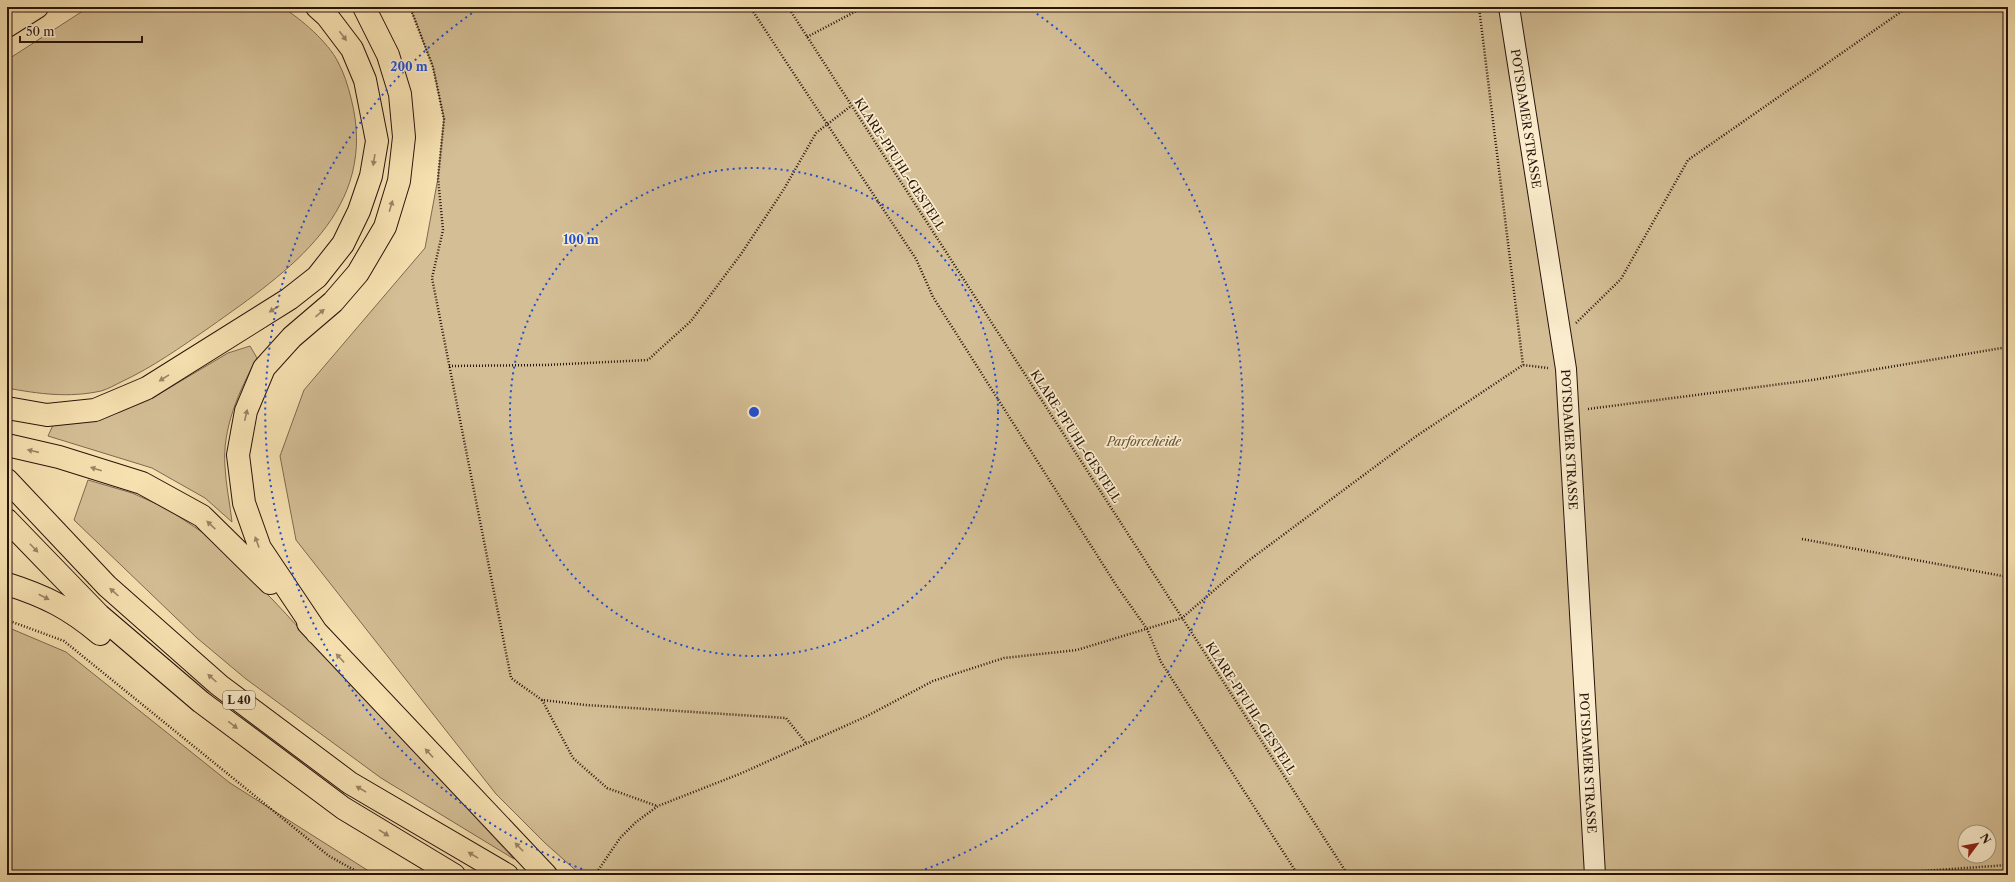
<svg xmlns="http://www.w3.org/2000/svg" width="2015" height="882" font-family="'Libre Caslon Text',serif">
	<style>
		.green { fill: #d4be95; stroke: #7e6950; fill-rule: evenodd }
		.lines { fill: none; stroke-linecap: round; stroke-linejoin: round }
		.secondary-casing { stroke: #28140b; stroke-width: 22 }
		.highway-casing { stroke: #28140b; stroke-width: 24 }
		.path { stroke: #28140b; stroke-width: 2.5; stroke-dasharray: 1 2; stroke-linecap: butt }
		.secondary { stroke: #faeccc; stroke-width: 20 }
		.highway { stroke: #f7e1b1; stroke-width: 22 }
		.oneway { fill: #9a8566 }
		.ring { fill: none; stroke: #1d4ed8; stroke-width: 2; stroke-dasharray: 2 4 }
		.labels { text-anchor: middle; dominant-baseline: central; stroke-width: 3.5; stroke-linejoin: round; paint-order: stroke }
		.shield { fill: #faeccc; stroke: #675545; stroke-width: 1 }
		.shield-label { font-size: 11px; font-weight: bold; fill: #28140b }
		.street-label { font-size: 12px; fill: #28140b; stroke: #faeccc }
		.park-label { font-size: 12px; font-style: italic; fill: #64503b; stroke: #faeccc }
		.centre { fill: #1d4ed8; stroke: #faeccc; stroke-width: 2 }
		.ring-label { font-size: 12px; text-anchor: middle; font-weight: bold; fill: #1d4ed8; stroke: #faeccc; stroke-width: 3.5; stroke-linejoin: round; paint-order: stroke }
	</style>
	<rect width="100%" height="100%" fill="#f7e1b1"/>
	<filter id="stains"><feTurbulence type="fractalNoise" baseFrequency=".005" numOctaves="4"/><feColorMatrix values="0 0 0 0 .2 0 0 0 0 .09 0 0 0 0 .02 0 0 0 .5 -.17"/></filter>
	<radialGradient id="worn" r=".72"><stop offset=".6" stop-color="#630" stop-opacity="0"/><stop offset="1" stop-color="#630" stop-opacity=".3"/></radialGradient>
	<!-- green -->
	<path class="green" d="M89,7H282C301,19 328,42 338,62C344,73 348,86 351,98C380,210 289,271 210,327C181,347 153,367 121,382C115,385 108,389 101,391C69,398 39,394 7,388V60Z
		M410,7H2008V875H581L545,843L496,794L296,540L280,456L304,390L425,248L438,178L444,119L433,67ZM1965,832H1989V856H1965Z
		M250,346L257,358C239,391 222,428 225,467C226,486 230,504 232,522L205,498L152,468L48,436L53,425L96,419L120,412L149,400L228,353Z
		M88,480L132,493L166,508L208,536L273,600L514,859L381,778L246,679L197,638L74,520Z
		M7,627L66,652L230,783L375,875H7Z"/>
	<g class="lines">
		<!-- secondary casing -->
		<g class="secondary-casing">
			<g id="secondary">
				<path id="s1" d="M1509,7L1566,369L1595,875"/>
			</g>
		</g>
		<!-- highway casing -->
		<g class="highway-casing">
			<path id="highway" d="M7,26L37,7
				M7,408L47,415L95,410L147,388L289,299L317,277L343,244L359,211L371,176L377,141L365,80L352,49L327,16L317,7
				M7,445L59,457L142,483L202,516L270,583
				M7,480L107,586L219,685L350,783L507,875
				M7,520L99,615L201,702L343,808L454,875
				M7,584C45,596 69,608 100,634
				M308,623L546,875
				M317,633L260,548L244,503L238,455L246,411L264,368L292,337L333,302L358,273L385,227L399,181L404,137L400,94L388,55L364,7"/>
		</g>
		<!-- path -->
		<path class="path" d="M410,7L433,67L444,119L438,178L443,230L432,278L511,678L542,700L586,705L786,718L806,743
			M750,7L916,259L933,297L1116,585L1147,629L1161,662L1298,875
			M788,7L1348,875
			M1479,7L1523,365
			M807,37L864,7
			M1576,323L1621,279L1688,160L1908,7
			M449,366L546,365L648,360L691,321L741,254L784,189L816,133L851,106
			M1588,409L1812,380L2008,347
			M1802,539L2008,577
			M7,620L64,641L329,856L363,875
			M542,700L573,758L607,788L657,806
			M595,875L620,838L636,822L658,806L742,773L867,716L933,681L1004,658L1077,650L1182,618L1248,561L1415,437L1523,365L1548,368
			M1865,875L2008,865"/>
		<!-- secondary -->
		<use href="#secondary" class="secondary"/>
		<!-- highway -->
		<use href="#highway" class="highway"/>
	</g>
	<!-- one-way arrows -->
	<defs><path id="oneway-solid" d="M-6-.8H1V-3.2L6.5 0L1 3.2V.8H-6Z"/></defs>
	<g class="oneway">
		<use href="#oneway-solid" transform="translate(343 36) rotate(53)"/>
		<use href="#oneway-solid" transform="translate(374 160) rotate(99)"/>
		<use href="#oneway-solid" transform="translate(391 206) rotate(-73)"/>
		<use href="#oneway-solid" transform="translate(274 309) rotate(148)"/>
		<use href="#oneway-solid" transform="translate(320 313) rotate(-41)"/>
		<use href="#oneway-solid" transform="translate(164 378) rotate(148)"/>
		<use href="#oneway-solid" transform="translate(246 415) rotate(-77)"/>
		<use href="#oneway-solid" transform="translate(33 451) rotate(-167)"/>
		<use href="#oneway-solid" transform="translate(96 469) rotate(-163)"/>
		<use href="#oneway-solid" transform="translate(211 525) rotate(-137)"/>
		<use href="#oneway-solid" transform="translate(257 542) rotate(-110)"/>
		<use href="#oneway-solid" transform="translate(34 548) rotate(46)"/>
		<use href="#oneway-solid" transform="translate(114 592) rotate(-138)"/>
		<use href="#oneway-solid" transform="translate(44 597) rotate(27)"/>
		<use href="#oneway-solid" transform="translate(340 658) rotate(-133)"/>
		<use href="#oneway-solid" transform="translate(212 678) rotate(-138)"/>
		<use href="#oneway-solid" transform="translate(233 725) rotate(37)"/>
		<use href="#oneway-solid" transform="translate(429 753) rotate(-133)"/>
		<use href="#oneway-solid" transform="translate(361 789) rotate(-149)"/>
		<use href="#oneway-solid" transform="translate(384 833) rotate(32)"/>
		<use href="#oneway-solid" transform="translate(519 847) rotate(-134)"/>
		<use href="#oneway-solid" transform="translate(473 855) rotate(-149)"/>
	</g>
	<!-- distance rings -->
	<g class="ring">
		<circle cx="754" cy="412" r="244"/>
		<path d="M599 875A488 488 0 0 1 481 7M1027 7A488 488 0 0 1 909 875"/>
	</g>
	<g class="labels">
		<!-- shield labels -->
		<rect class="shield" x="223" y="691" width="32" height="18" rx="3"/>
		<g class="shield-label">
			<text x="239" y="700">L 40</text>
		</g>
		<!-- street labels -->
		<g class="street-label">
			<text stroke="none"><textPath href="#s1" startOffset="113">POTSDAMER STRASSE</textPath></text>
			<text transform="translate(900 164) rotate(57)">KLARE-PFUHL-GESTELL</text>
			<text transform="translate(1076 436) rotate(57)">KLARE-PFUHL-GESTELL</text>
			<text stroke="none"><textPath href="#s1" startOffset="437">POTSDAMER STRASSE</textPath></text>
			<text transform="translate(1251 708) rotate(57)">KLARE-PFUHL-GESTELL</text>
			<text stroke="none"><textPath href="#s1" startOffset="761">POTSDAMER STRASSE</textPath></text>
		</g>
		<!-- park labels -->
		<g class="park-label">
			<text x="1144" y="441">Parforceheide</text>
		</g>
	</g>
	<circle cx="754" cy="412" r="6" class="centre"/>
	<g class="ring-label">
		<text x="409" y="71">200 m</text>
		<text x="581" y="244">100 m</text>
	</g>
	<!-- margin -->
	<rect width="2015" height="882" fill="none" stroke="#f7e1b1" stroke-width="24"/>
	<rect x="8" y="8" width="1999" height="866" fill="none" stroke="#28140b" stroke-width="2"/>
	<rect x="12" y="12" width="1991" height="858" fill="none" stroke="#28140b"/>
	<!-- north arrow -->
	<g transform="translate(1977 844) rotate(58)"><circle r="19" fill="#faeccc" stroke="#a6967f"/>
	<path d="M0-3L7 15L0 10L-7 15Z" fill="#8f2418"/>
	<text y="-6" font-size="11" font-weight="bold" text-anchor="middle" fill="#28140b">N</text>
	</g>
	<!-- scale -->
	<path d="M20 36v6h122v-6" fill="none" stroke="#28140b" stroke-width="2"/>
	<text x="26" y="36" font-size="12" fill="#28140b" stroke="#faeccc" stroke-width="3" paint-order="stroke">50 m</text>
	<rect width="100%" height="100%" filter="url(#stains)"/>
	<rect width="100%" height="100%" fill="url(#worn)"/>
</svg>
